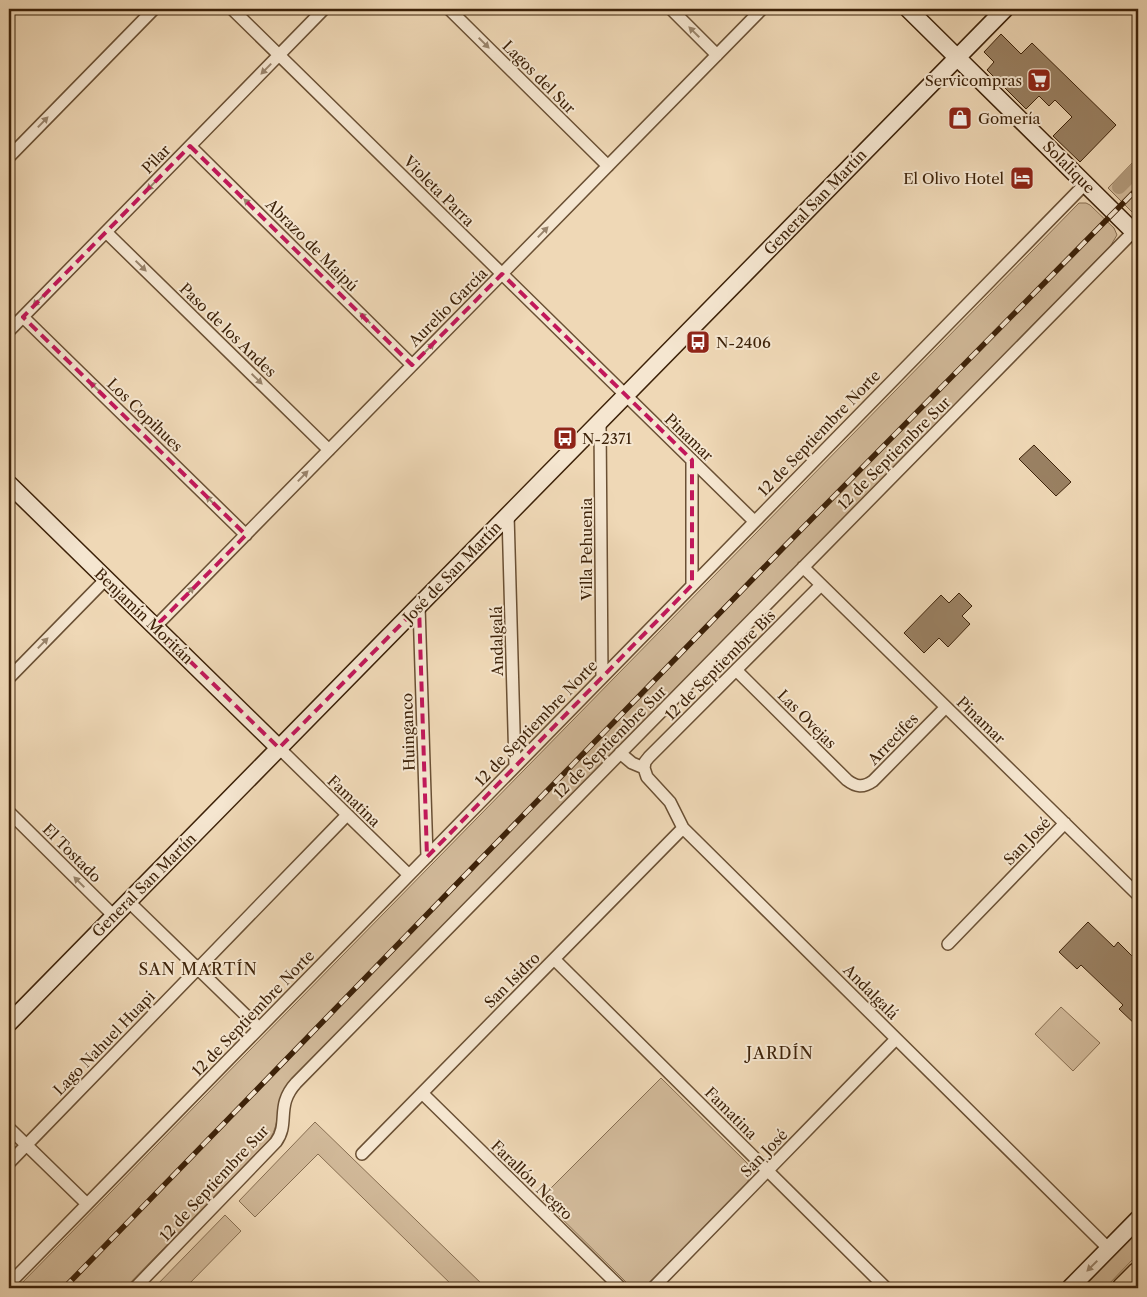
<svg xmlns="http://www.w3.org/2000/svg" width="1147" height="1297" font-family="'Libre Caslon Text',serif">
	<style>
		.green { fill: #d1b999; stroke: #876e51 }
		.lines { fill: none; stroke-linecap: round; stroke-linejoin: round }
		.canal { stroke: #b29a7b; stroke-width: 14 }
		.building { fill: #9a8163; stroke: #3d2209 }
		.street-casing { stroke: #6a5034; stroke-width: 14 }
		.secondary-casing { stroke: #3d2209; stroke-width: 19 }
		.highway-casing { stroke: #3d2209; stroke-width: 24 }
		.street { stroke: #f5e6d0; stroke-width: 11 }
		.secondary { stroke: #f5e6d0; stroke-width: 16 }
		.highway { stroke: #efd8b6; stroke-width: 21 }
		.rail-casing { stroke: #3d2209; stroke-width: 5.5 }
		.rail { stroke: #f5e6d0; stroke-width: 4; stroke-dasharray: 11; stroke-linecap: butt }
		.oneway { fill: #99846c }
		.marked { fill: none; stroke: #c2185b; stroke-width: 4; stroke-dasharray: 10 6; stroke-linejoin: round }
		.labels { text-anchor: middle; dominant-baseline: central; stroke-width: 4; stroke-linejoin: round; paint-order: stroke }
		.street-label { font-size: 15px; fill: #3d2209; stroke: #f5e6d0 }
		.poi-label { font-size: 15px; fill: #3d2209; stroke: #f5e6d0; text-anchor: start }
		.neighbourhood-label { font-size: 16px; letter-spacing: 1px; fill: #3d2209; stroke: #f5e6d0 }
	</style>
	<rect width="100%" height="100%" fill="#efd8b6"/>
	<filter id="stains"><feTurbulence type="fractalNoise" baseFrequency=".004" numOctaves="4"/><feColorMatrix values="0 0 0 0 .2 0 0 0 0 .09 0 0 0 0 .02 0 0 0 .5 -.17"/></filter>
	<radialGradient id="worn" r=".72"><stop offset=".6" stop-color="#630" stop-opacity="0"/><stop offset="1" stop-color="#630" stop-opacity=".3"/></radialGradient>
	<!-- green -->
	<path class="green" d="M1138,157V218L1108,188Z
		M1079,203H1086L1090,205L1114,228L1117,235L1111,245L289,1085C275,1102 281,1122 270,1139L125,1288H17Z
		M1061,1007L1100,1043L1073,1071L1035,1034Z
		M661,1078L747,1163L752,1172L747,1183L649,1283C641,1289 635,1289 627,1283L541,1198Z
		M315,1122L486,1288H455L318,1154L255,1217L239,1201Z
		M225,1215L241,1231L185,1288H154Z
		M1138,1230V1254L1105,1288H1081Z"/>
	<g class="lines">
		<!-- canal -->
		<path class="canal" d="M1119,187L1138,168"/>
	</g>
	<!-- building -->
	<path class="building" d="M1001,34L1021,54L1032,43L1116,125L1080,162L1053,136L1072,117L1055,100L1049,106L1039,96L1026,109L987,70L994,62L984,52Z
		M1034,445L1071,482L1056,496L1019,459Z
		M959,593L972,606L962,616L970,624L948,647L939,638L924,653L904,633L941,595L949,603Z
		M1088,922L1114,947L1118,942L1138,962V1027L1119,1009L1123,1005L1081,965L1077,969L1059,952Z"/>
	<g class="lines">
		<!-- street casing -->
		<g class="street-casing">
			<path id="street" d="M232,9L754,521
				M449,9L608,166
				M671,9L717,55
				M190,146L412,365
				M9,157L154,9
				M106,232L329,450
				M23,317L246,535
				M9,331L324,9
				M600,421L602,677
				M692,460V585
				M508,514L515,766
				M803,567L1138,895
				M419,606L427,857
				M155,627L762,9
				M736,670L847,780C856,787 863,788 873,781L946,707
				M9,678L106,579
				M279,748L409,875
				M620,753L632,763L644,768L647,777L670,802L683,828L1109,1249
				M644,768L645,762L649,757L821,585
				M9,812L114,916
				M128,901L259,1028
				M948,944L1065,823
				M554,959L886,1288
				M422,1093L621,1288
				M9,1128L87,1204
				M362,1154L683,828
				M9,1163L347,815
				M9,1284L1086,183
				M135,1288L276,1142C290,1123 275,1106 296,1083L1134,231
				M653,1288L896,1039"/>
		</g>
		<!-- secondary casing -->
		<g class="secondary-casing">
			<path id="secondary" d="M908,9L1138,236
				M9,484L279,748
				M9,1023L1005,9
				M1070,1288L1138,1219"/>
		</g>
		<!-- highway casing -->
		<g class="highway-casing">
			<path id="highway" d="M1123,1288L1138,1273"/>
		</g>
		<!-- street -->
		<use href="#street" class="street"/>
		<!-- secondary -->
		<use href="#secondary" class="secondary"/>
		<!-- highway -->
		<use href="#highway" class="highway"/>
		<!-- rail casing -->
		<g class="rail-casing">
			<path id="rail" d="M64,1288L783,548L1138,188"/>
		</g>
		<!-- rail -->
		<use href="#rail" class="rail"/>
	</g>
	<!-- one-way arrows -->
	<defs><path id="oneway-solid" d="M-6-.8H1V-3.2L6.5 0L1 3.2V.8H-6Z" transform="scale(1.25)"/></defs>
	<g class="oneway">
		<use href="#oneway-solid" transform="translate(694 32) rotate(-135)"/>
		<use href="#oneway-solid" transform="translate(484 43) rotate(45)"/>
		<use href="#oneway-solid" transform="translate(266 69) rotate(134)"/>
		<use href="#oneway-solid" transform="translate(43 122) rotate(-46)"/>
		<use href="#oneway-solid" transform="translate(152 185) rotate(134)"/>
		<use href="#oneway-solid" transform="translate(249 204) rotate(-135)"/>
		<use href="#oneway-solid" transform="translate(543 232) rotate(-46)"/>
		<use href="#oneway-solid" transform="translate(141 266) rotate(44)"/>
		<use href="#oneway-solid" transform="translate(38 301) rotate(134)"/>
		<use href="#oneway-solid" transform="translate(365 318) rotate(-135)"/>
		<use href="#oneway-solid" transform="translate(429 348) rotate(-45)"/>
		<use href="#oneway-solid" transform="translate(257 379) rotate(44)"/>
		<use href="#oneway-solid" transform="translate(95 387) rotate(-136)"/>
		<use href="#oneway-solid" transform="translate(303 476) rotate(-46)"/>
		<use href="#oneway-solid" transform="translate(211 501) rotate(-136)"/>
		<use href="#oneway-solid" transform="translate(189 592) rotate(-46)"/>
		<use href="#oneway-solid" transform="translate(43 643) rotate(-46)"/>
		<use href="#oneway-solid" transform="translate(79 882) rotate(-135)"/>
		<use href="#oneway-solid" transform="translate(1092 1266) rotate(135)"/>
	</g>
	<!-- marked area -->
	<path class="marked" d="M190,146L412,365L502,274L692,460V585L427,857L419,606L279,748L155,627L246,535L23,317Z"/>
	<!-- icons -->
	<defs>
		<g id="supermarket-square" transform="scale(1.25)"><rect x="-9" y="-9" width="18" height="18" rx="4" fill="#8f2418" stroke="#f5e6d0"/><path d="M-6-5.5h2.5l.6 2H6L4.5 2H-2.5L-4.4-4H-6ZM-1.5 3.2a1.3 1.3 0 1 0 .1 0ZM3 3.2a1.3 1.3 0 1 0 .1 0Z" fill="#fff"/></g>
		<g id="shop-square" transform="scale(1.25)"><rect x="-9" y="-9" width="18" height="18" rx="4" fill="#8f2418" stroke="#f5e6d0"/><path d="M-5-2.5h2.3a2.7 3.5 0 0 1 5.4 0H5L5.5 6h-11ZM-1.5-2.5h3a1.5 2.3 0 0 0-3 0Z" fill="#fff"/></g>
		<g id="hotel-square" transform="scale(1.25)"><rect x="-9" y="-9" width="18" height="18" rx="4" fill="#8f2418" stroke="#f5e6d0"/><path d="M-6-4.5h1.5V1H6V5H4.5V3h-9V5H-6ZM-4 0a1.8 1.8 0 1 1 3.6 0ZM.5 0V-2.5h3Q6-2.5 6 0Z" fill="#fff"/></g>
		<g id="bus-square" transform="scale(1.25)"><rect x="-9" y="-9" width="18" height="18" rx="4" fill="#8f2418" stroke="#f5e6d0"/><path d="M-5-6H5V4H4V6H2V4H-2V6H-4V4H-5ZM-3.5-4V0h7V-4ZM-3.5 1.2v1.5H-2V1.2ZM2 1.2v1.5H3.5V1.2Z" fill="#fff"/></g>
	</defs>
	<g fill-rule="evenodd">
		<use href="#supermarket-square" x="1039" y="80"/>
		<use href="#shop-square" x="960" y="118"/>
		<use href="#hotel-square" x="1022" y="178"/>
		<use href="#bus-square" x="698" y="342"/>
		<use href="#bus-square" x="565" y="438"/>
	</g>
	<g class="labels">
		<!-- street labels -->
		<g class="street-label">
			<text transform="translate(539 77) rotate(45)">Lagos del Sur</text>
			<text transform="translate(156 159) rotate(-46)">Pilar</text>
			<text transform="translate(1069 167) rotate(45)">Solalique</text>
			<text transform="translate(439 191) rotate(45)">Violeta Parra</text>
			<text transform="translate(815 202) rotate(-46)">General San Martín</text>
			<text transform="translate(312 245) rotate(45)">Abrazo de Maipú</text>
			<text transform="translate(448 307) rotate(-45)">Aurelio García</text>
			<text transform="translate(228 330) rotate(44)">Paso de los Andes</text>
			<text transform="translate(145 415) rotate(44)">Los Copihues</text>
			<text transform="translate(819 433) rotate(-46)">12 de Septiembre Norte</text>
			<text transform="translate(689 437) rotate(44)">Pinamar</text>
			<text transform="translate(894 453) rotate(-45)">12 de Septiembre Sur</text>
			<text transform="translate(586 549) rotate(-90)">Villa Pehuenia</text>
			<text transform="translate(452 572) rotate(-46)">José de San Martín</text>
			<text transform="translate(144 616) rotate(44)">Benjamín Moritán</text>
			<text transform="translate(497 641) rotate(-91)">Andalgalá</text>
			<text transform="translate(720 665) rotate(-45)">12 de Septiembre Bis</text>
			<text transform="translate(807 719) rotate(45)">Las Ovejas</text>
			<text transform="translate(981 720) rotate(44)">Pinamar</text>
			<text transform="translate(536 723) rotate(-46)">12 de Septiembre Norte</text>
			<text transform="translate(408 732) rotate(-92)">Huinganco</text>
			<text transform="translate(893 739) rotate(-46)">Arrecifes</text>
			<text transform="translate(610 742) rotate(-45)">12 de Septiembre Sur</text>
			<text transform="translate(354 801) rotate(44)">Famatina</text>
			<text transform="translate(1027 841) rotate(-46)">San José</text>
			<text transform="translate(72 853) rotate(45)">El Tostado</text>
			<text transform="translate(144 885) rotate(-45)">General San Martín</text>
			<text transform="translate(512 980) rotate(-45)">San Isidro</text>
			<text transform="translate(871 992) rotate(45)">Andalgalá</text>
			<text transform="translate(253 1013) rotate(-46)">12 de Septiembre Norte</text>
			<text transform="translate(104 1043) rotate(-46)">Lago Nahuel Huapi</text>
			<text transform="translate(731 1113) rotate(45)">Famatina</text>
			<text transform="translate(764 1153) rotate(-46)">San José</text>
			<text transform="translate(532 1180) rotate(44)">Farallón Negro</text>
			<text transform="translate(214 1183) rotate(-47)">12 de Septiembre Sur</text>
		</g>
		<!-- poi labels -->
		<g class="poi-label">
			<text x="1022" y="80" text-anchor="end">Servicompras</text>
			<text x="978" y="118">Gomería</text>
			<text x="1004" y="178" text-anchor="end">El Olivo Hotel</text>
			<text x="716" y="342">N-2406</text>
			<text x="582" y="438">N-2371</text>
		</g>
		<!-- neighbourhood labels -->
		<g class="neighbourhood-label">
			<text x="198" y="969">SAN MARTÍN</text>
			<text x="780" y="1053">JARDÍN</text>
		</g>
	</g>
	<!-- margin -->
	<rect width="1147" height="1297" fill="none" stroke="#efd8b6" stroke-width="30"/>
	<rect x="10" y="10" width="1127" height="1277" fill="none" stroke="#3d2209" stroke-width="2.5"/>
	<rect x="15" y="15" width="1117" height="1267" fill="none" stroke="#3d2209"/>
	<rect width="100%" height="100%" filter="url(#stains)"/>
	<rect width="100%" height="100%" fill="url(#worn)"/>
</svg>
